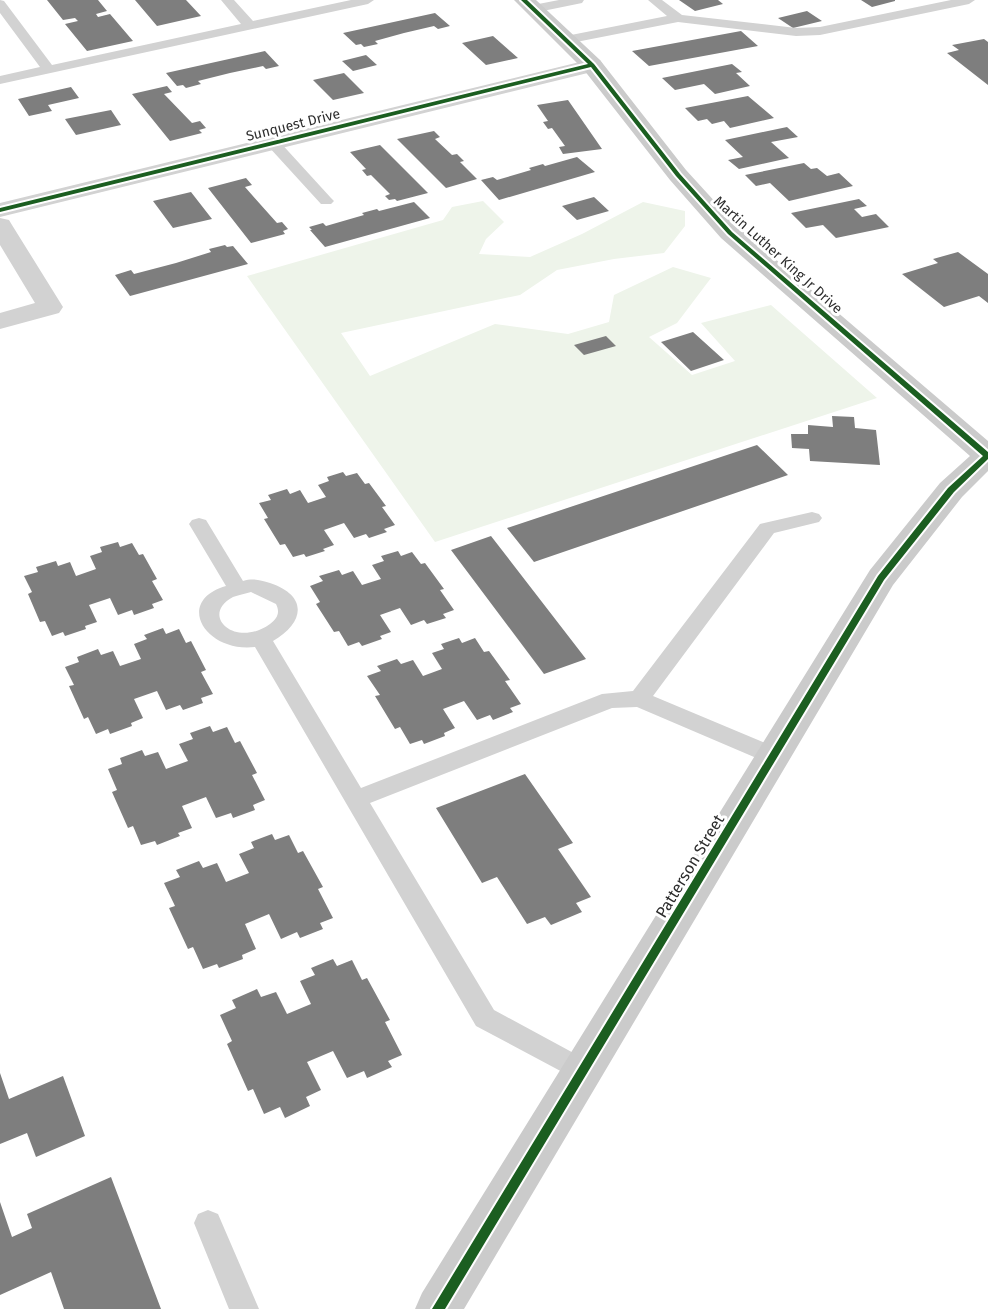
<svg xmlns="http://www.w3.org/2000/svg" width="988" height="1309" font-family="'Fira Sans',sans-serif">
	<style>
		.green { fill: #eef4ea }
		.building { fill: #7e7e7e }
		.lines { fill: none; stroke-linecap: round; stroke-linejoin: round }
		.lane { fill: #d2d2d2; fill-rule: evenodd }
		.street { fill: #d2d2d2; fill-rule: evenodd }
		.secondary { fill: #cbcbcb; fill-rule: evenodd }
		.cycleway-casing { stroke: #fff; stroke-width: 4 }
		.cycleway { fill: #1b5e20; fill-rule: evenodd }
		.labels { text-anchor: middle; dominant-baseline: central; stroke-width: 6; stroke-linejoin: round; paint-order: stroke }
		.far-street-label { font-size: 14px; fill: #2d2d2d; stroke: #fff }
		.street-label { font-size: 16px; fill: #2d2d2d; stroke: #fff }
	</style>
	<rect width="100%" height="100%" fill="#fff"/>
	<!-- green -->
	<path class="green" d="M483,201L504,222L486,239L479,254L530,257L582,234L643,202L685,211V226L664,253L614,259L557,270L520,295L341,333L370,376L495,324L568,334L609,322L614,295L673,267L711,278L677,323L649,337L692,375L735,361L701,323L771,305L877,398L435,542L247,276L443,220L452,207Z"/>
	<!-- building -->
	<path class="building" d="M47,0H98L107,11L96,14L98,17L110,14L133,41L87,51L65,24L78,21L75,18L63,20Z
		M135,0H186L201,16L157,26Z
		M679,0H718L723,4L695,11Z
		M861,0H895V1L872,7Z
		M807,11L822,21L793,28L778,18Z
		M435,13L450,26L438,29L434,26L404,33L375,41L378,44L364,47L361,44L356,45L343,33Z
		M741,31L758,46L649,66L632,51Z
		M493,36L518,58L486,65L462,43Z
		M984,39L988,42V85L947,53L959,50L952,45Z
		M265,51L279,66L266,69L263,66L230,73L198,81L201,84L186,88L183,85L177,86L166,73Z
		M366,55L377,65L353,71L342,61Z
		M732,64L742,72L736,73L750,86L715,94L704,84L675,90L662,78Z
		M344,73L364,93L333,100L313,80Z
		M167,86L172,92L164,94L192,123L200,121L206,128L199,130L202,133L170,141L132,94Z
		M71,87L79,98L48,105L52,111L29,116L18,99Z
		M748,96L774,118L730,128L724,121L712,124L707,119L698,121L685,108Z
		M568,100L602,149L563,154L559,147L565,146L552,128L548,129L543,122L548,121L537,105Z
		M111,110L121,125L76,135L65,119Z
		M787,127L798,137L771,142L789,158L739,169L728,160L743,157L725,140Z
		M434,131L440,137L435,139L452,155L457,154L464,161L460,162L477,179L446,188L397,139Z
		M380,145L428,193L397,201L395,199L389,200L385,196L390,194L371,175L367,176L362,170L366,169L350,152Z
		M577,157L595,172L499,200L481,180L493,177L497,180L531,170L529,168L543,164L545,166Z
		M804,163L811,169L817,168L827,176L839,173L853,186L789,201L770,183L756,186L745,175Z
		M246,178L252,185L245,187L277,223L282,222L288,229L283,231L285,234L251,243L208,188Z
		M191,192L212,219L173,228L153,201Z
		M594,197L609,211L577,220L562,206Z
		M859,199L867,206L854,209L862,217L876,214L889,227L836,238L823,225L806,228L791,213Z
		M414,202L430,218L325,247L310,230H312L309,227L323,223L326,226L364,215L362,213L377,209L379,211Z
		M225,245L227,247L233,246L248,264L130,296L115,275L131,270L134,274L176,263L211,252L209,249Z
		M958,252L988,274V303L979,296L944,307L902,274L938,263L933,259Z
		M693,332L724,360L691,371L661,342Z
		M606,336L616,346L584,355L574,345Z
		M832,416L854,417L855,428L876,430L880,465L810,461L809,449L792,448L791,434H808V425L833,427Z
		M757,445L788,475L534,562L507,528Z
		M343,472L346,476L357,473L365,484L369,483L386,506L382,507L395,525L384,529L387,532L369,538L366,534L354,538L344,523L324,530L334,545L323,549L325,551L306,557L304,554L293,557L285,544L280,545L264,519L268,518L259,503L271,500L268,495L287,489L290,494L300,490L308,503L326,497L318,485L329,481L327,477Z
		M491,536L586,659L544,674L451,550Z
		M118,542L120,547L132,543L139,555L143,554L157,579L152,581L163,600L152,604L154,608L134,615L132,610L118,615L110,598L89,605L97,622L85,626L86,629L65,636L63,632L52,636L45,621L40,622L28,594L32,592L24,576L38,572L36,567L56,561L58,566L70,562L76,576L96,569L90,556L102,552L100,547Z
		M398,551L401,556L412,552L421,564L425,563L444,589L440,590L454,610L443,614L446,618L427,624L424,620L411,625L400,608L380,615L391,632L380,636L382,639L362,646L359,642L348,646L339,631L334,632L316,604L320,602L310,586L323,581L319,576L339,570L342,575L353,571L362,585L381,579L372,565L384,561L381,556Z
		M163,628L166,634L179,629L186,643L191,641L206,670L201,672L213,694L201,698L203,703L183,710L180,705L166,710L157,691L134,699L143,718L131,723L132,726L110,734L108,729L96,734L88,717L84,719L69,686L74,685L65,667L79,662L77,657L98,649L101,655L113,651L120,666L141,659L134,644L147,639L144,635Z
		M459,638L462,643L475,638L484,652L489,651L510,680L505,681L521,704L510,708L513,712L493,720L490,715L477,720L464,701L443,709L455,728L444,733L445,736L424,744L422,740L410,744L400,727L395,729L375,696L380,695L367,676L381,671L377,666L397,659L401,664L413,660L423,676L442,669L432,653L444,649L441,644Z
		M210,726L213,732L227,727L235,743L240,741L257,773L252,775L265,800L253,805L255,810L233,818L231,813L216,818L206,797L182,806L192,828L178,833L180,836L157,845L155,841L141,845L133,826L128,828L112,792L117,790L108,769L122,764L120,758L142,750L145,756L158,752L166,769L188,761L179,744L193,739L190,733Z
		M525,774L573,843L558,849L591,897L576,903L582,912L551,925L545,917L527,924L497,877L482,883L436,808Z
		M272,834L275,840L289,835L298,853L303,851L323,887L318,889L333,918L320,923L323,929L300,938L297,932L281,939L269,914L245,924L256,949L242,955L243,959L219,968L217,964L203,969L193,947L188,949L169,908L175,906L164,883L180,877L176,870L199,861L203,868L217,863L226,882L249,873L239,854L254,848L251,842Z
		M333,959L337,966L352,960L362,980L367,978L390,1020L385,1022L402,1055L388,1061L392,1067L367,1078L364,1071L347,1078L333,1051L307,1062L321,1090L306,1097L310,1106L285,1118L280,1107L264,1114L253,1089L248,1091L227,1044L232,1041L220,1015L236,1008L232,1000L257,989L261,997L276,992L287,1014L311,1004L300,981L315,975L311,968Z
		M0,1073L9,1099L63,1076L85,1136L36,1157L27,1133L0,1144Z
		M111,1177L161,1309H64L51,1272L0,1295V1202L12,1237L32,1228L27,1214Z"/>
	<g class="lines">
		<!-- lane -->
		<path class="lane" d="M0,0L4,1L52,65L241,24L221,0H234L253,21L351,0H374L368,4L0,84V76L40,67L0,13Z
			M559,0H584L582,3L533,13L527,9L528,6Z
			M648,0H662L682,15L796,28L820,27L951,0H975L969,4L820,35L796,36L678,22L566,44L559,40L566,36L667,16Z
			M273,139L278,140L331,198L334,201L331,204H321L268,146L266,143L268,140Z
			M812,512L819,514L822,518L819,522L774,533L653,696L782,750L785,756L782,762L774,764L766,762L637,707L612,708L370,803L494,1010L592,1063L596,1071L592,1079L583,1083L476,1026L255,647C205,653 174,601 226,586L189,524L192,520L199,518L206,520L243,581C253,578 260,580 270,583C309,596 304,623 273,641L361,788L602,694L633,691L760,524ZM251,592L276,604C280,612 278,618 270,624C235,649 199,615 233,597C238,595 245,594 251,592Z
			M208,1210L218,1214L259,1309H229L194,1223L198,1214Z"/>
		<!-- street -->
		<path class="street" d="M592,59L600,60L603,65L600,70L0,217V203Z
			M0,218L9,220L12,225L63,307L59,313L0,329V313L35,303L0,245Z"/>
		<!-- secondary -->
		<path class="secondary" d="M514,0H536L600,60L686,170L739,228L988,441V471L962,497L893,585L464,1309H415L422,1293L870,570L940,483L970,456L721,238L670,180L584,70Z"/>
		<!-- cycleway casing -->
		<g class="cycleway-casing">
			<path id="cycleway" d="M521,0H527L594,64L680,174L732,232L988,452V459L954,492L884,580L445,1309H432L878,576L948,488L983,456L728,234L676,176L591,67L0,212V208L588,64Z"/>
		</g>
		<!-- cycleway -->
		<use href="#cycleway" class="cycleway"/>
	</g>
	<g class="labels">
		<!-- far-street labels -->
		<g class="far-street-label">
			<text transform="translate(293 125) rotate(-14)">Sunquest Drive</text>
			<text transform="translate(778 255) rotate(42)">Martin Luther King Jr Drive</text>
		</g>
		<!-- street labels -->
		<g class="street-label">
			<text transform="translate(690 866) rotate(-59)">Patterson Street</text>
		</g>
	</g>
</svg>
